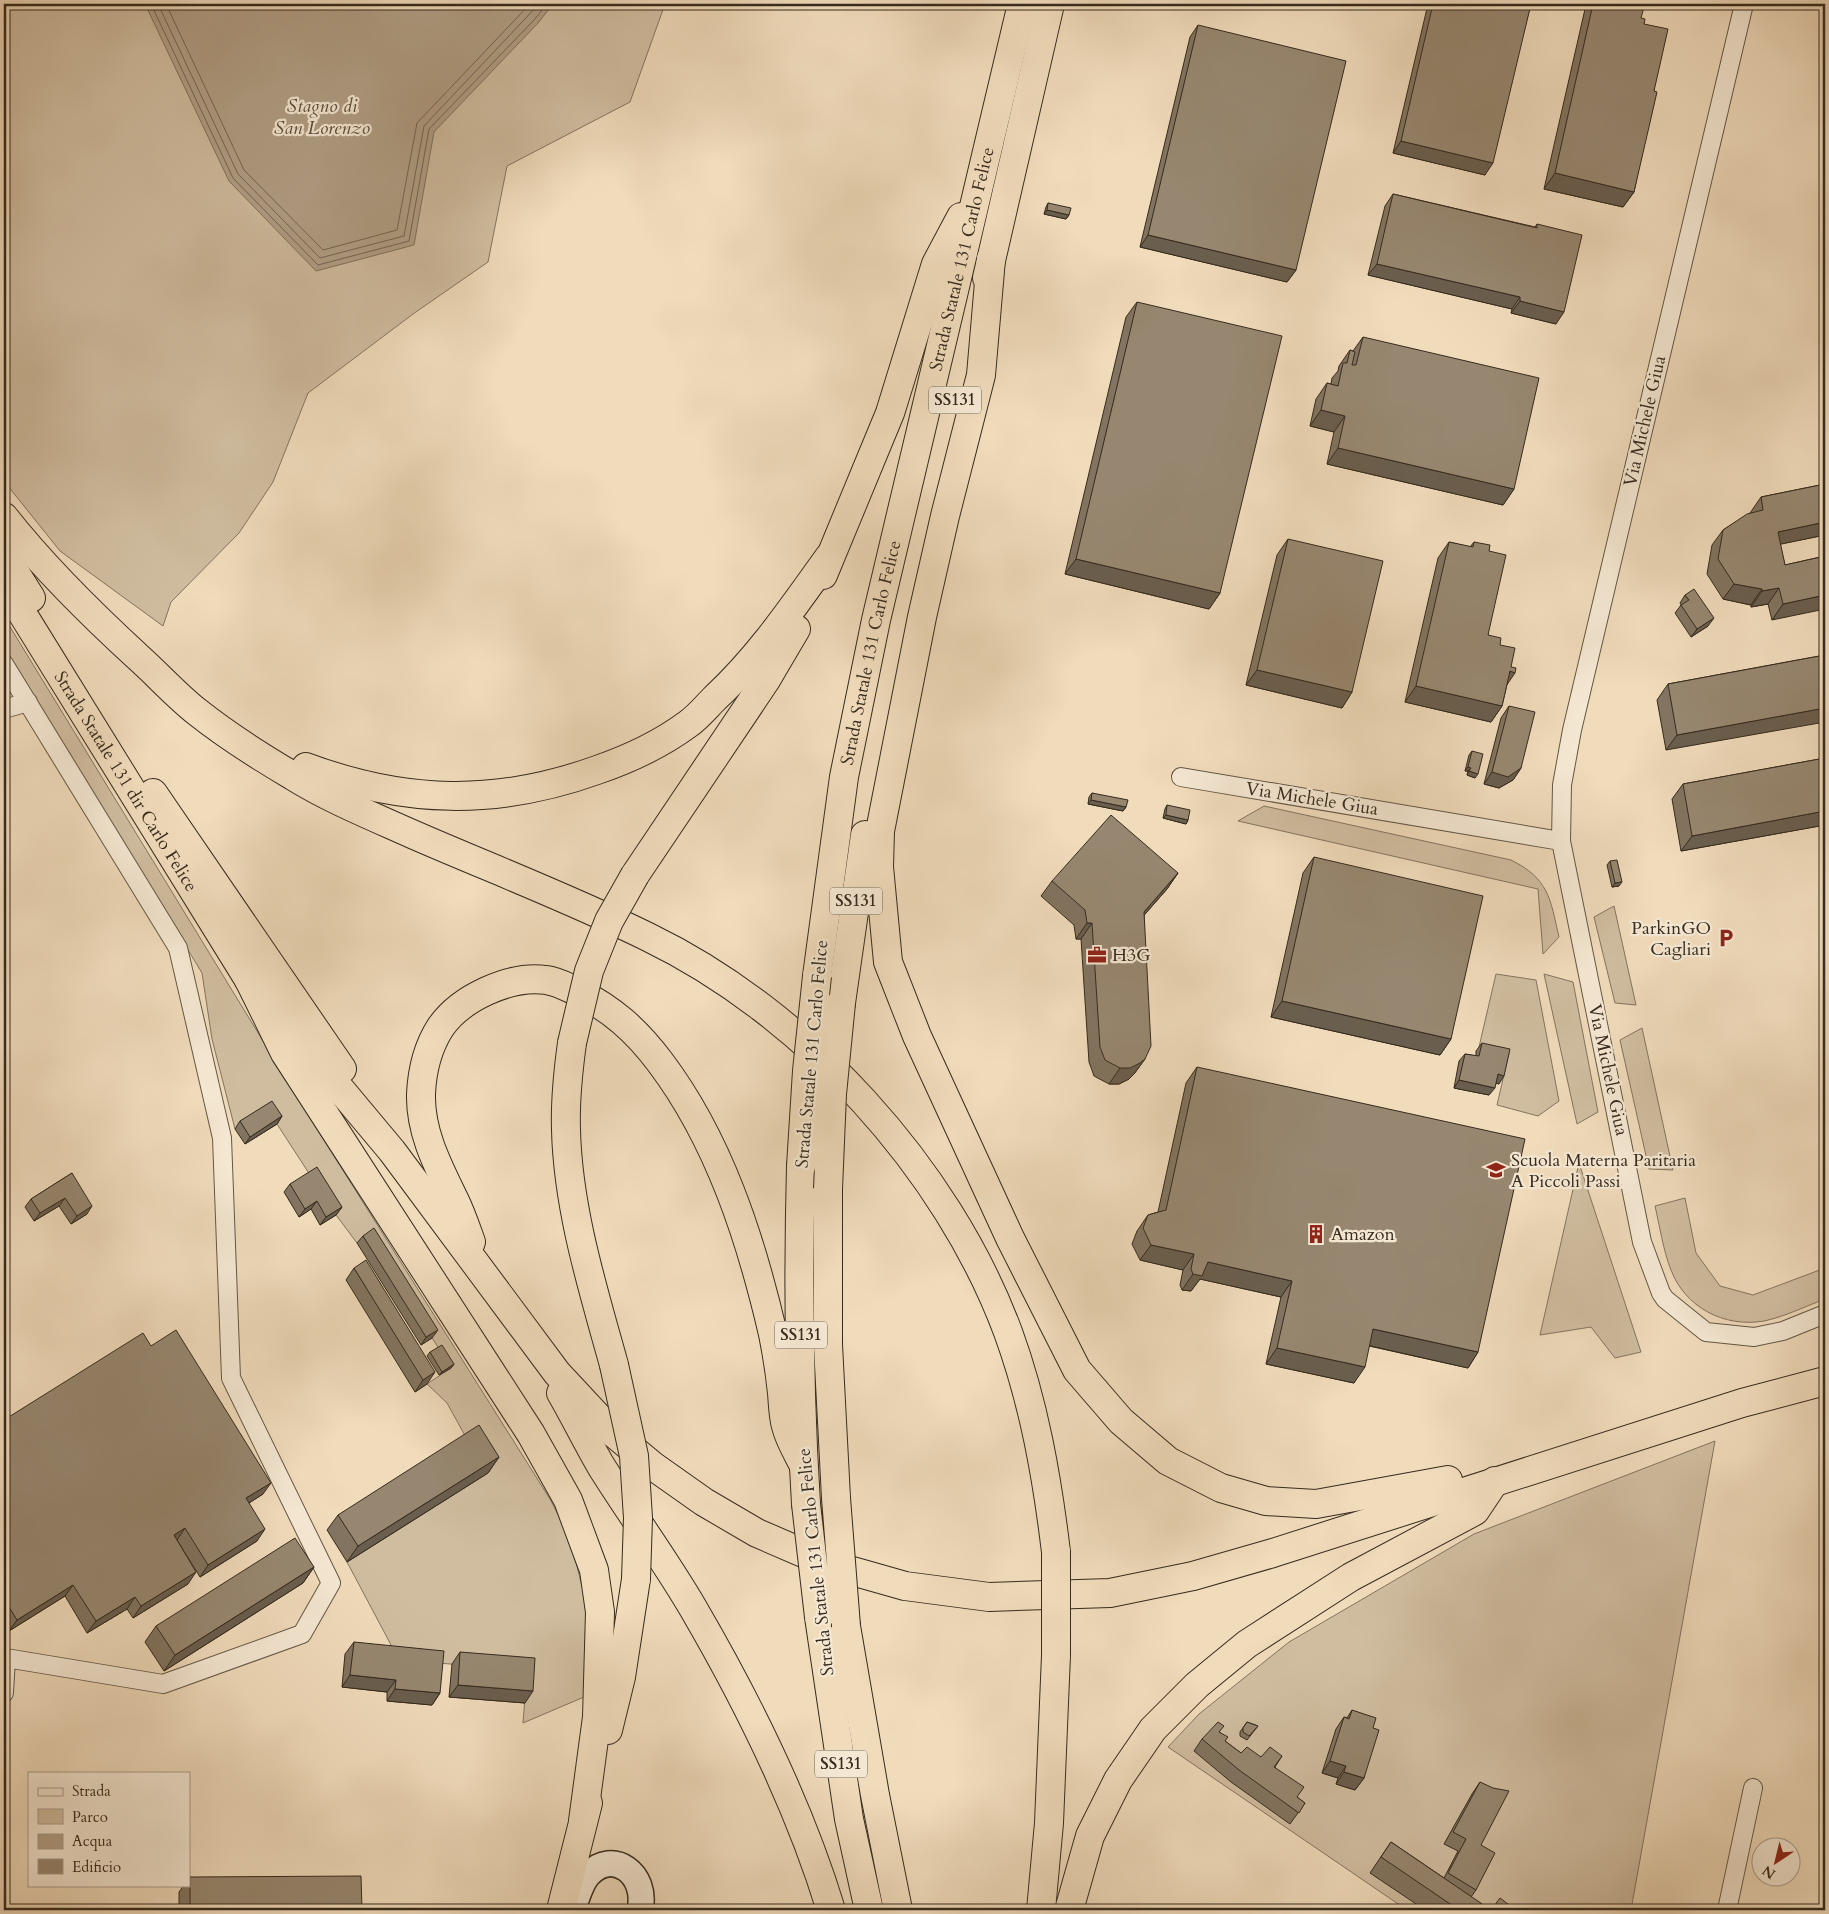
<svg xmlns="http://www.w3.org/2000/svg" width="1829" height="1914" font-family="Cardo,serif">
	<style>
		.green { fill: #d0bda0; stroke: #83745f }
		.water { fill: #b19f86; stroke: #80715c }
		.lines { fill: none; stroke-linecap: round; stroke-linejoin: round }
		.shore { stroke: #746552; stroke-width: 1 }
		.minor-casing { stroke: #645745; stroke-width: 20 }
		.secondary-casing { stroke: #362b1e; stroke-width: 28 }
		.trunk-casing { stroke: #362b1e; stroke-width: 30 }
		.minor { stroke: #f5e8d3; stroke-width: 18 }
		.secondary { stroke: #f5e8d3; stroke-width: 25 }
		.trunk { stroke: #f0dbbb; stroke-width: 28 }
		.trunk-bridge-casing { stroke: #362b1e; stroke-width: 30; stroke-linecap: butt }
		.trunk-bridge { stroke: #f0dbbb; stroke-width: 28 }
		.wall { fill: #827460; stroke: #362b1e }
		.shaded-wall { fill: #6a5e4e; stroke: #362b1e }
		.building { fill: #978770; stroke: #362b1e }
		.labels { text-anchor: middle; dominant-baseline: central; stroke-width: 4.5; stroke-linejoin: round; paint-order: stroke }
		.shield { fill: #f5e8d3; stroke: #6f6454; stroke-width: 1 }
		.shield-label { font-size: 16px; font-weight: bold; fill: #362b1e }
		.street-label { font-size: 18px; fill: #362b1e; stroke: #f5e8d3 }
		.poi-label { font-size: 18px; fill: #362b1e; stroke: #f5e8d3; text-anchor: start }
		.water-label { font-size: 19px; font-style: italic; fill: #5b4e3d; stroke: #f5e8d3 }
	</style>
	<rect width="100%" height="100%" fill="#f0dbbb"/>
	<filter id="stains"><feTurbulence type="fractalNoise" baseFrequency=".004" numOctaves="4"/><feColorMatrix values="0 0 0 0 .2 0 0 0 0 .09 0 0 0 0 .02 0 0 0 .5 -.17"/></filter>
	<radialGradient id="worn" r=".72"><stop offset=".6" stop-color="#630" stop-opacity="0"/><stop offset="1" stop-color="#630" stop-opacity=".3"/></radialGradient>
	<!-- green -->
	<path class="green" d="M4,4H665L630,102L507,166L488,262L413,314L308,393L273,482L239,533L171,602L163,626L60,551L4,481Z
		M4,617L315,1126L550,1499L570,1538L588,1611L584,1697L523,1723L527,1670L399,1660L347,1562L468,1441L447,1403L427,1384L451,1368L369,1237L357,1243L336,1215L277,1124L235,1129L212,1039L202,973L4,647Z
		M1264,806L1511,860C1549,879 1550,898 1559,937L1543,954L1538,889L1238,821Z
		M1614,906L1636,1005L1615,1003L1594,917Z
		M1496,974L1536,980L1559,1101L1538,1116L1497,1105L1509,1053L1479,1047Z
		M1544,974L1573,982L1598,1112L1577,1124Z
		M1642,1028L1673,1170L1649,1169L1620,1040Z
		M1579,1163L1641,1352L1615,1358L1591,1327L1540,1335Z
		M1685,1198L1696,1253L1720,1286L1753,1295L1825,1268V1299C1806,1306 1784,1317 1764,1321C1724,1328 1685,1307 1671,1270C1663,1250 1660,1227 1655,1206Z
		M1715,1441L1631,1910H1407L1168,1747L1199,1714L1289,1642L1474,1534Z"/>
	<!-- water -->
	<path class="water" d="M145,4H553L538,23L434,132L414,245L316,271L229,181Z"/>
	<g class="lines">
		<!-- shore -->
		<path class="shore" d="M151,4L233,178L318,265L409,241L429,129L534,20L547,4
			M158,4L238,174L320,258L404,236L424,126L539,4
			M166,4L244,170L323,250L397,230L417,123L530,4"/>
		<!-- minor casing -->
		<g class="minor-casing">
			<path id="minor" d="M1744,4L1572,730L1562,785L1561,841L1642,1242L1661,1293L1665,1299L1706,1332L1754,1337L1783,1331L1825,1314
				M4,664L178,948L222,1138L231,1378L331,1583L302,1634L163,1684L6,1658L4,1693
				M4,709L28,702
				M1181,777L1561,841
				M1727,1910L1753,1788"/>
		</g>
		<!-- secondary casing -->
		<g class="secondary-casing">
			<path id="secondary" d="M572,1910C577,1899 580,1884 588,1875C613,1848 648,1874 640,1910"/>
		</g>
		<!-- trunk casing -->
		<g class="trunk-casing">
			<g id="trunk">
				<path d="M991,259L981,375L945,516L922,617L880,831L879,867L888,962L917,1036L1010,1238L1077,1370L1121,1421L1168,1461L1221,1488L1266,1501L1316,1504L1448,1480"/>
				<path d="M987,278L1050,4"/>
				<path d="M4,517C44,568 91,614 139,658C158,675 176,695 196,711C226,735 259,756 293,776C330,799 372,816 412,834C490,868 571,899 648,937C805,1013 947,1168 1008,1332C1034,1403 1047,1477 1056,1552"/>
				<path d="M4,555L31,598"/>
				<path d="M823,575L890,413L936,264L961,217"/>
				<path id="s1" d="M4,584L249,980L285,1053L531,1434L568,1500L594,1570L600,1612L597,1717L583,1821"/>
				<path d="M306,767C405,804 497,806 597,770C629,759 661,744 688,724C698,717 706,707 715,698C760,656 793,607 829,557"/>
				<path d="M153,793L342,1069"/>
				<path d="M635,875L766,680L796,629"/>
				<path id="s2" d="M817,976L844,777L876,620L1022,4"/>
				<path d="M249,980L392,1151L557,1373L611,1431L653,1466L704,1502L757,1533L831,1565L905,1586L989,1597L1110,1593L1193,1576L1273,1553L1742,1403L1825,1381"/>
				<path d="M841,1003L865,835"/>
				<path d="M572,1043C568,1072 565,1101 566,1130C568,1210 593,1289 614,1365"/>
				<path d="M801,1166C798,1278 799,1392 806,1504"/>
				<path d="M828,1189V1345L836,1498"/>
				<path d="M471,1242C466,1228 461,1213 454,1199C438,1166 420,1132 421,1094C422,1072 428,1047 440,1028C460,998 510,975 546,980C556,981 567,987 576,991C612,1009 636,1030 660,1062C719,1140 751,1239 773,1334C777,1354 780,1373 782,1393C783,1404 783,1416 786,1426C789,1439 797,1452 803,1464"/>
				<path d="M561,1393C575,1417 587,1442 601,1466C631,1514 665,1560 693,1608C749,1704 799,1805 831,1910"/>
				<path d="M819,1617L849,1819L869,1910"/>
				<path d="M846,1626L875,1795L898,1910"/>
				<path d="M608,1730L621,1677L636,1579"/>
				<path d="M561,1910L588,1803"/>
				<path d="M1041,1910L1049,1823L1056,1655"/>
				<path d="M1069,1910L1090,1836L1118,1780L1153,1729L1197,1685L1247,1644L1351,1577L1475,1511L1495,1481"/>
			</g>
		</g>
		<!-- minor -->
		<use href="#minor" class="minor"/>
		<!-- secondary -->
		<use href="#secondary" class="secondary"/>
		<!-- trunk -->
		<use href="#trunk" class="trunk"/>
		<!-- trunk-bridge casing -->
		<g class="trunk-bridge-casing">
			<path id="trunk-bridge" d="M572,1043L589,971L609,921L635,875
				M801,1166L807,1071L817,976
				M828,1189L832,1094L841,1003
				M614,1365L634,1456L638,1518L636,1579
				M836,1498L846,1626
				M806,1504L819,1617
				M1056,1552V1655"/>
		</g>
		<!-- trunk-bridge -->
		<use href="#trunk-bridge" class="trunk-bridge"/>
	</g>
	<!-- wall -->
	<path class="wall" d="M1428,4H1531L1485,175L1393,153Z
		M1588,4H1633L1644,24L1654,91L1634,192L1623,207L1544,189L1585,9Z
		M1198,25L1296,270L1287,282L1140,247L1190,37Z
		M1393,194L1535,227L1537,224L1556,324L1511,313L1512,309L1368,275L1385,206Z
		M1048,203L1069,215L1066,219L1044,214L1046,207Z
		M1137,302L1220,593L1209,609L1065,574L1126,317Z
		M1363,337L1514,489L1503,505L1327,464L1334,432L1310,426L1316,399L1327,383L1331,384L1332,378L1338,371L1339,366L1350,350L1353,351Z
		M1825,484V535L1780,544L1785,565L1825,556L1772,620L1768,604L1751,607V605L1723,599L1707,574L1712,545L1723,530L1750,513L1761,497Z
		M1288,539L1352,692L1342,708L1246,685L1277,555Z
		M1449,542L1470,547L1474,542L1489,551L1488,635L1500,645L1511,667L1502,706L1491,722L1405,702L1438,558Z
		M1685,595L1708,626L1691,637L1675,613L1681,605L1680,603Z
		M1825,655L1666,750L1657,700L1668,684Z
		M1509,706L1521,768L1513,780L1499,788L1484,784L1501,718Z
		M1472,751L1475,778L1467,775L1468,771H1465L1469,755Z
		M1825,758V825L1681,851L1672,799L1683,784Z
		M1092,793L1126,807L1123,811L1088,804L1089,797Z
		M1167,805L1188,820L1186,824L1163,818L1165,809Z
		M1314,857L1451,1039L1440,1055L1271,1017L1303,873Z
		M1610,861L1619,886L1612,887L1607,865Z
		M1178,873L1167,889L1144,915L1145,1059L1134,1074L1129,1079L1119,1084H1109L1094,1076L1089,1062L1081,939H1076L1074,925L1041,896L1052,881Z
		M1482,1043L1499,1084L1496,1083L1489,1095L1454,1088L1459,1061L1465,1054L1476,1056V1051Z
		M1197,1067L1478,1352L1468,1368L1369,1346L1354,1383L1266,1364L1281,1297L1200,1279L1191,1291L1182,1290L1180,1285L1183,1270L1140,1260L1132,1244L1137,1231L1148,1215L1158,1212L1186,1083Z
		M282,1116L277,1124L245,1144L235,1129L240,1121Z
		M72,1173L87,1214L71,1224L59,1206L34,1221L25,1207L31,1199Z
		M290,1184L342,1207L336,1215L320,1225L311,1209L299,1217L284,1192Z
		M363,1236L432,1338L421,1345L357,1243Z
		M354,1268L427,1384L415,1392L346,1280Z
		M151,1346L263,1494L249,1503L257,1541L200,1577L177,1540L188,1584L133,1618L127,1609L87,1633L65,1596L9,1631L4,1624V1420Z
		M430,1352L454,1364L451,1368L439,1375L427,1356Z
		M499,1457L488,1473L347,1562L327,1530L338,1515Z
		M314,1567L303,1583L164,1671L145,1642L156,1626Z
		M354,1642L440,1693L432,1705L387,1701V1692L342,1687L345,1654Z
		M460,1652L525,1703L449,1697L452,1664Z
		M1352,1710L1373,1728L1364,1778L1355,1790L1336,1784L1338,1778L1322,1773L1336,1729L1344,1717L1347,1718Z
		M1247,1722L1258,1726L1247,1740L1240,1736V1732Z
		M1220,1732L1225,1741L1241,1753L1261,1757L1282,1756L1275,1767L1297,1797L1305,1803L1290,1824L1231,1782L1194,1751L1202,1739Z
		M1480,1782L1481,1845L1476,1890L1471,1897L1491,1910H1516H1425L1370,1873L1391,1842L1444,1878L1458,1851L1444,1844L1472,1794Z
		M190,1877L362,1910H179V1892L184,1885H189V1878Z"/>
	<!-- shaded-wall -->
	<path class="shaded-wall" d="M1097,4H1143L1142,5L1095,7Z
		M1401,141L1493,163L1485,175L1393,153Z
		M1555,173L1634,192L1623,207L1544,189Z
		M1047,210L1069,215L1066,219L1044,214Z
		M1148,235L1296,270L1287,282L1140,247Z
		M1377,264L1520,297L1512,309L1368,275Z
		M1520,301L1564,312L1556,324L1511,313Z
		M1321,410L1345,416L1334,432L1310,426Z
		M1338,448L1514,489L1503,505L1327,464Z
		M1825,522V535L1767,547L1778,532Z
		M1076,559L1220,593L1209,609L1065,574Z
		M1734,584L1762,589L1751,605L1723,599Z
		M1779,588L1768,604L1751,607L1762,591Z
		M1825,595V609L1772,620L1783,604Z
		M1714,618L1708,626L1691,637L1697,629Z
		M1257,670L1352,692L1342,708L1246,685Z
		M1510,671L1515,673L1504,689Z
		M1416,686L1502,706L1491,722L1405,702Z
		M1825,708V722L1666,750L1677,735Z
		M1468,767L1471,768L1468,771H1465Z
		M1521,768L1513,780L1499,788L1484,784L1492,772Z
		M1469,771L1478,774L1475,778L1467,775Z
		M1091,800L1126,807L1123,811L1088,804Z
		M1825,811V825L1681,851L1692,836Z
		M1166,815L1188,820L1186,824L1163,818Z
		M1178,873L1167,889L1133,928L1144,912Z
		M1622,882L1619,886L1612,887L1615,883Z
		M1087,923H1092L1081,939H1076Z
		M1282,1001L1451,1039L1440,1055L1271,1017Z
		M1145,1059L1134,1074L1129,1079L1119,1084H1109L1120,1068Z
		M1498,1074L1504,1076L1499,1084L1492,1082Z
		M1459,1080L1495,1088L1489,1095L1454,1088Z
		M282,1116L277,1124L245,1144L250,1137Z
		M65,1198L59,1206L34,1221L40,1213Z
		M317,1201L311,1209L299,1217L305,1209Z
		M92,1206L87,1214L71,1224L77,1216Z
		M342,1207L336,1215L320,1225L326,1217Z
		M1151,1245L1194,1254L1183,1270L1140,1260Z
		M1208,1262L1292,1281L1281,1297L1200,1279L1191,1291L1182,1290L1193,1274Z
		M1373,1329L1478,1352L1468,1368L1362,1344Z
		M438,1330L432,1338L421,1345L426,1337Z
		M1277,1348L1365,1367L1354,1383L1266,1364Z
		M454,1364L451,1368L439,1375L442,1372Z
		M435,1372L427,1384L415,1392L423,1380Z
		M499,1457L488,1473L347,1562L358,1546Z
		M271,1483L263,1494L238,1510L246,1498Z
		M185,1528L177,1540L174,1535Z
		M265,1529L257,1541L200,1577L208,1565Z
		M314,1567L303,1583L164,1671L175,1655Z
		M196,1572L188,1584L133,1618L141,1606Z
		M73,1585L65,1596L9,1631L17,1620Z
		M135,1597L127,1609L87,1633L96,1621Z
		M350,1675L396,1680L387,1692L342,1687Z
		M458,1685L533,1691L525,1703L449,1697Z
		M395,1689L440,1693L432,1705L387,1701Z
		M1330,1761L1346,1766L1338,1778L1322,1773Z
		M1344,1772L1364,1778L1355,1790L1336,1784Z"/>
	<!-- building -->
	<path class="building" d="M1433,4H1531L1493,163L1401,141Z
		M1593,4H1633L1644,7L1641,18L1645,19L1644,24L1668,29L1654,91L1657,92L1634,192L1555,173Z
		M1198,25L1346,61L1296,270L1148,235Z
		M1393,194L1537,228V224L1582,235L1564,312L1520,301V297L1377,264Z
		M1048,203L1071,208L1069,215L1047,210Z
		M1137,302L1282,336L1220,593L1076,559Z
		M1363,337L1539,378L1514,489L1338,448L1345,416L1321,410L1327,383L1338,386L1343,363H1347L1350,350L1355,352L1352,365H1356Z
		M1825,484V522L1778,532L1785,565L1825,556V595L1783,604L1779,588L1762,591V589L1734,584L1718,559L1723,530L1747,514L1763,510L1761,497Z
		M1288,539L1383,561L1352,692L1257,670Z
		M1449,542L1473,547L1474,542L1490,545L1489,551L1506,555L1488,635L1501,638L1500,645L1515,648L1511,667L1516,668L1515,673L1510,671L1502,706L1416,686Z
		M1694,589L1714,618L1697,629L1681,605L1689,600L1685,595Z
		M1825,655V708L1677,735L1668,684Z
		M1509,706L1535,712L1521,768L1508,777L1492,772Z
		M1472,751L1483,754L1478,774L1469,771L1471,768L1468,767Z
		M1825,758V811L1692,836L1683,784Z
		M1092,793L1128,800L1126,807L1091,800Z
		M1167,805L1190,810L1188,820L1166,815Z
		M1111,815L1178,873L1144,912L1151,1046L1145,1059L1140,1063L1130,1068H1120L1105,1060L1100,1047L1092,923H1087L1085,910L1052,881Z
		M1314,857L1483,896L1451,1039L1282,1001Z
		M1617,860L1622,882L1615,883L1610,861Z
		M1482,1043L1510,1049L1504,1076L1498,1074L1495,1088L1459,1080L1465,1054L1479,1056Z
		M1197,1067L1525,1139L1478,1352L1373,1329L1365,1367L1277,1348L1292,1281L1208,1262L1202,1276L1193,1274L1191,1269L1194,1254L1151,1245L1143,1228L1148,1215L1166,1210Z
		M272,1101L282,1116L250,1137L240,1121Z
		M317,1167L342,1207L326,1217L317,1201L305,1209L290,1184Z
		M72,1173L92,1206L77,1216L65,1198L40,1213L31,1199Z
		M374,1228L438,1330L426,1337L363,1236Z
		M366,1260L435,1372L423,1380L354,1268Z
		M176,1330L271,1483L246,1498L265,1529L208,1565L185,1528L174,1535L196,1572L141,1606L135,1597L96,1621L73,1585L17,1620L4,1599V1420L143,1333L151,1346Z
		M442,1345L454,1364L442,1372L430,1352Z
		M479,1425L499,1457L358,1546L338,1515Z
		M295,1538L314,1567L175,1655L156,1626Z
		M354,1642L444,1651L440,1693L395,1689L396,1680L350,1675Z
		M460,1652L535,1658L533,1691L458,1685Z
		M1352,1710L1376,1718L1373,1728L1379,1730L1364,1778L1344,1772L1346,1766L1330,1761L1344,1717L1349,1719Z
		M1218,1722L1224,1726L1219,1732L1228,1737L1225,1741L1241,1753L1247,1747L1261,1757L1270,1747L1282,1756L1274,1767L1304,1787L1297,1797L1305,1803L1299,1813L1239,1770L1202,1739Z
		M1247,1722L1258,1726L1249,1736L1243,1732V1728Z
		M1480,1782L1493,1788L1509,1791L1481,1845L1495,1853L1476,1890L1448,1873L1466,1839L1453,1832Z
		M1391,1842L1491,1910L1500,1898L1516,1910H1459L1381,1857Z
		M361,1876L362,1910H190V1877Z"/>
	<!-- icons -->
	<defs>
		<g id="parking-bare" transform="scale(1.5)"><path d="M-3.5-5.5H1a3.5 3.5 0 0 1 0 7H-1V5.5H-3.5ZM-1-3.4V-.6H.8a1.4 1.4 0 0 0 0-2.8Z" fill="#8f2418" stroke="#f5e8d3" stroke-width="2.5" paint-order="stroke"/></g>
		<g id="office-bare" transform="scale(1.5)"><path d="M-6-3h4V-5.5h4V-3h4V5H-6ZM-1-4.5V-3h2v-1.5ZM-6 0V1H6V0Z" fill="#8f2418" stroke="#f5e8d3" stroke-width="2.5" paint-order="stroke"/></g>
		<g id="school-bare" transform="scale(1.5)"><path d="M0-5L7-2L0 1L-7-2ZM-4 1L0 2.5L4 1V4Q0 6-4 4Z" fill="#8f2418" stroke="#f5e8d3" stroke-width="2.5" paint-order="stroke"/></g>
		<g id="building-bare" transform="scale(1.5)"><path d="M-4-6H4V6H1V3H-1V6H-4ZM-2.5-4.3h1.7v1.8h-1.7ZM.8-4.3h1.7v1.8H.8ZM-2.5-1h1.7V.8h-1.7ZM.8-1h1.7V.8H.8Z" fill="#8f2418" stroke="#f5e8d3" stroke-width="2.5" paint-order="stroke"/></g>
	</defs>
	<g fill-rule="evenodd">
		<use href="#parking-bare" x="1726" y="938"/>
		<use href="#office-bare" x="1097" y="955"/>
		<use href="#school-bare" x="1496" y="1170"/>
		<use href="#building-bare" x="1316" y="1234"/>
	</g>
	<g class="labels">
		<!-- shield labels -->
		<g class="shield">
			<rect x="929" y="386.5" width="52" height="27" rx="4"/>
			<rect x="830" y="887.5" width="52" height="27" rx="4"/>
			<rect x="775" y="1321.5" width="52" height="27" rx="4"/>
			<rect x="815" y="1750.5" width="52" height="27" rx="4"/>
		</g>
		<g class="shield-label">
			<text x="955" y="400">SS131</text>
			<text x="856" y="901">SS131</text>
			<text x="801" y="1335">SS131</text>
			<text x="841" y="1764">SS131</text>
		</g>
		<!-- street labels -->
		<g class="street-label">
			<text stroke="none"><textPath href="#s2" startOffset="732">Strada Statale 131 Carlo Felice</textPath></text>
			<text transform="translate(1645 421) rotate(-77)">Via Michele Giua</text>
			<text stroke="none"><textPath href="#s2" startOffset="328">Strada Statale 131 Carlo Felice</textPath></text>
			<text stroke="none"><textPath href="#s1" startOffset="232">Strada Statale 131 dir Carlo Felice</textPath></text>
			<text transform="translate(1312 799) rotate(9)">Via Michele Giua</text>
			<text transform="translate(812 1054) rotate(-85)">Strada Statale 131 Carlo Felice</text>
			<text transform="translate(1608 1070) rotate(78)">Via Michele Giua</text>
			<text transform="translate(816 1562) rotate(-96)">Strada Statale 131 Carlo Felice</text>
		</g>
		<!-- poi labels -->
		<g class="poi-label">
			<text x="1711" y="928" text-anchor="end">ParkinGO<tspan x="1711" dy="21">Cagliari</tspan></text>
			<text x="1112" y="955">H3G</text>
			<text x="1511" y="1160">Scuola Materna Paritaria<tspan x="1511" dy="21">A Piccoli Passi</tspan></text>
			<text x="1331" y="1234">Amazon</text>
		</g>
		<!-- water labels -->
		<g class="water-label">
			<text x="322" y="106">Stagno di<tspan x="322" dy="22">San Lorenzo</tspan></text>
		</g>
	</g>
	<!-- margin -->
	<rect width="1829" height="1914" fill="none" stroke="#f0dbbb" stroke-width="20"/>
	<rect x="5" y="5" width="1819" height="1904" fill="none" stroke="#362b1e" stroke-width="2.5"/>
	<rect x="10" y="10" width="1809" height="1894" fill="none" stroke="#362b1e"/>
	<!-- legend -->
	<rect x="28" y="1772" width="162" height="115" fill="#f5e8d3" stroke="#a99c8b"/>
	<rect x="38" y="1788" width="25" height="8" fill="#f5e8d3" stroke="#a99c8b"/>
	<text x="72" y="1796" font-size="15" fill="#362b1e">Strada</text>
	<rect x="38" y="1809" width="25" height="15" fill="#d0bda0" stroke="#a99c8b"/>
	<text x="72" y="1822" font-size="15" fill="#362b1e">Parco</text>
	<rect x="38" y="1834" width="25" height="15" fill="#b19f86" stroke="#a99c8b"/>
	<text x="72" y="1846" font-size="15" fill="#362b1e">Acqua</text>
	<rect x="38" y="1859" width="25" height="15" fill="#978770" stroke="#a99c8b"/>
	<text x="72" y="1872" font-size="15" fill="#362b1e">Edificio</text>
	<!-- north arrow -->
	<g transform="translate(1776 1862) rotate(215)"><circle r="24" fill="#f5e8d3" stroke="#a99c8b"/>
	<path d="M0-4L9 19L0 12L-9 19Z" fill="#8f2418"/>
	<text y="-8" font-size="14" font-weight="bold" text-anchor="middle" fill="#362b1e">N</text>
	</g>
	<rect width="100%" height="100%" filter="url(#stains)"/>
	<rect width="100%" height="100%" fill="url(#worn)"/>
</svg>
